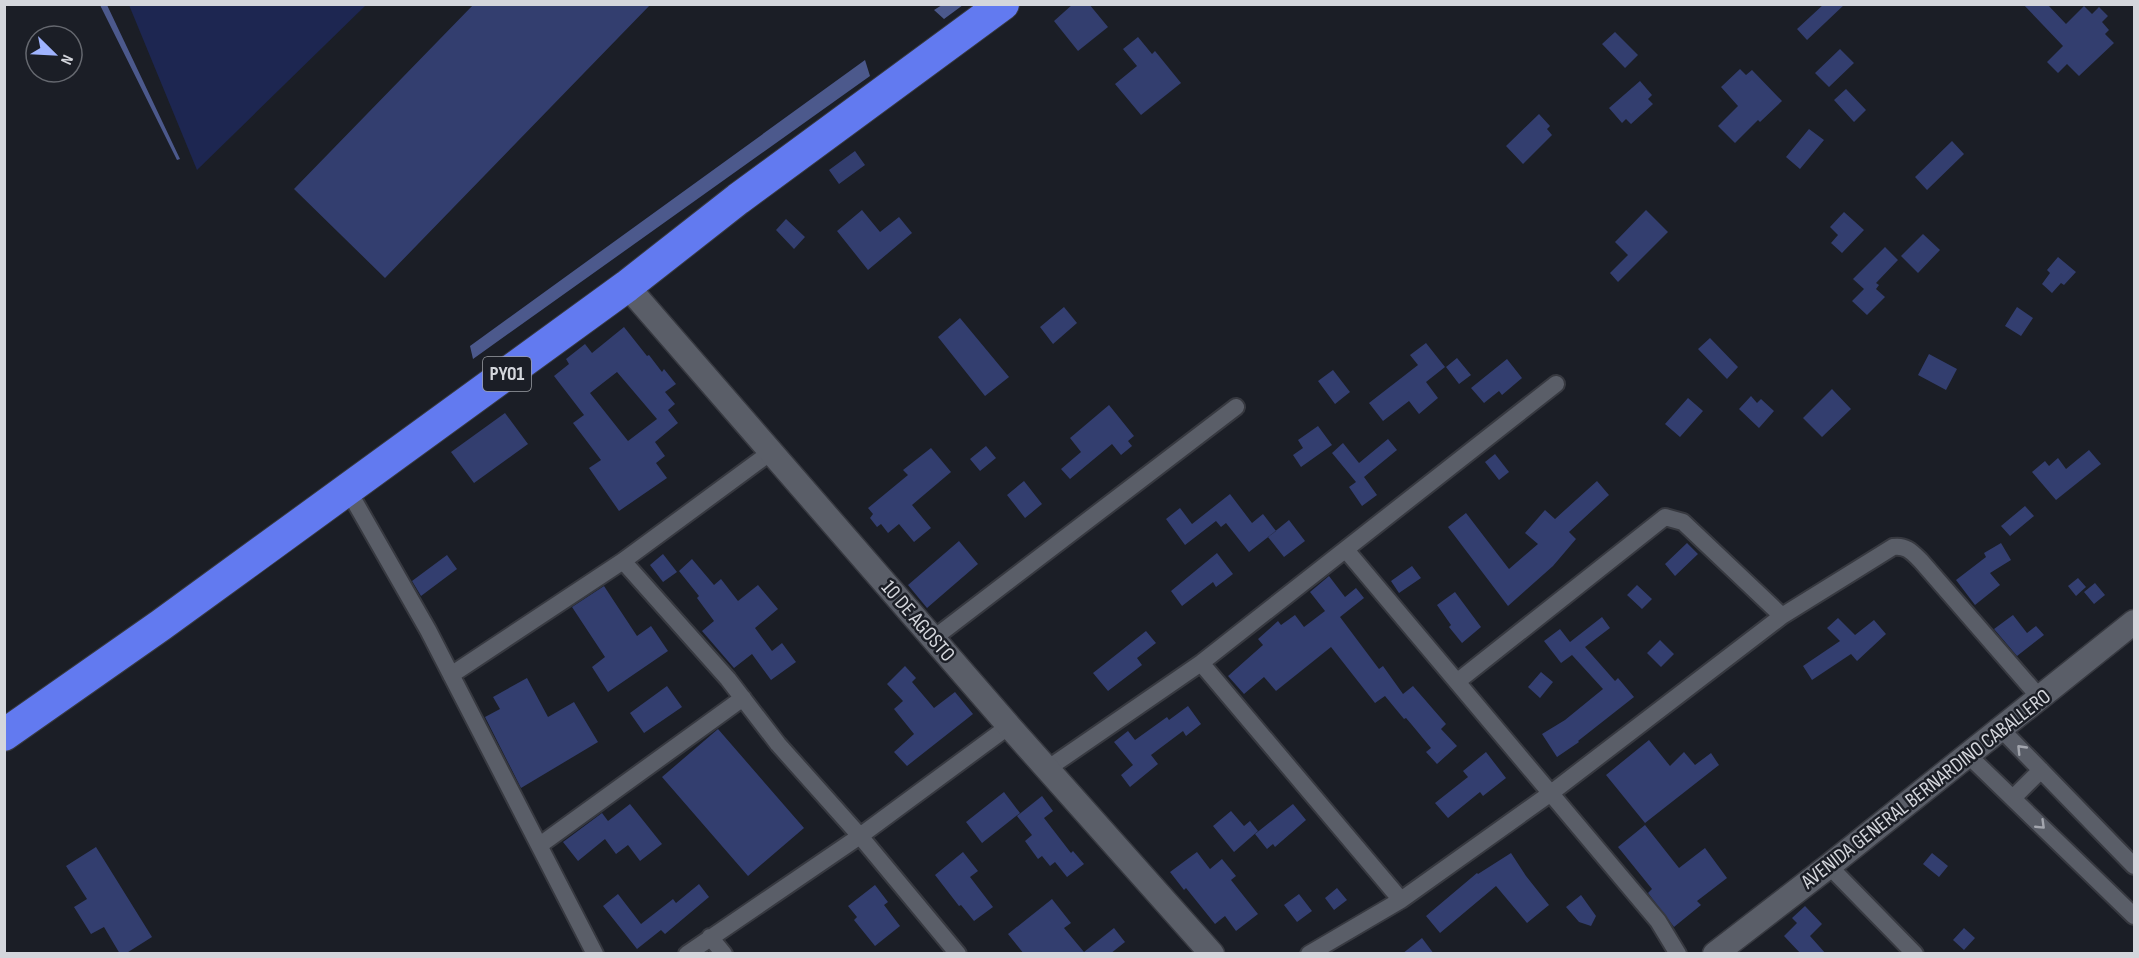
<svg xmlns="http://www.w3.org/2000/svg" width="2139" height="958" font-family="'Sofia Sans Condensed',sans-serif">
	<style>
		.green { fill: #1d2651 }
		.water { fill: #4c598c }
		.building { fill: #333e6f; fill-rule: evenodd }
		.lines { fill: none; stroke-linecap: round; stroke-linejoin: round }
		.street-casing { stroke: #373940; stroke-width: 20 }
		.secondary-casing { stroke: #373940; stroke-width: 27 }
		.highway-casing { stroke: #373940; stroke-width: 34 }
		.street { stroke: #5a5e68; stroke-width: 16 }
		.secondary { stroke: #5a5e68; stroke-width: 24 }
		.highway { stroke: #627af0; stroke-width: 32 }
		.oneway { stroke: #a3a6ae }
		.labels { text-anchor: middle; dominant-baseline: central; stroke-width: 5; stroke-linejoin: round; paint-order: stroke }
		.shield { fill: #1b1e26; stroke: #9c9fa5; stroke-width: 1.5 }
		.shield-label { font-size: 20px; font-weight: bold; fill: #d4d6dc }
		.street-label { font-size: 21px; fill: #d4d6dc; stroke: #1b1e26 }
	</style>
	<rect width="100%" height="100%" fill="#1b1e26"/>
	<!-- green -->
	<path class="green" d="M129,5H366L197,170Z"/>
	<!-- water -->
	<path class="water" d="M100,5H107L180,159L177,160Z
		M942,5V4L963,5L944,19L934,10Z
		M865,60L870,76L473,359L470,346Z"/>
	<!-- building -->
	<path class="building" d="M474,4H651L385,278L294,189Z
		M1073,4H1089L1108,27L1078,51L1054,21Z
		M1824,4H1845L1807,40L1797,29Z
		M2023,4H2047L2066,24L2084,6L2092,14L2099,7L2108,16L2102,22L2109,30L2105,34L2114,43L2079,76L2067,64L2058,73L2047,62L2063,46Z
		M1615,32L1638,55L1625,68L1602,44Z
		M1138,37L1152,54L1155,51L1181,83L1141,115L1115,84L1137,66L1123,49Z
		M1840,49L1854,63L1829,87L1815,73Z
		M1740,69L1746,75L1752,70L1782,101L1760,122L1758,120L1735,143L1718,126L1738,106L1721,87Z
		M1640,81L1652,95L1648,99L1653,104L1631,124L1626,119L1622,123L1609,108Z
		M1846,89L1866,110L1854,122L1834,100Z
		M1539,114L1550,126L1547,129L1552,135L1523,164L1506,146Z
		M1809,129L1824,140L1800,169L1786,157Z
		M1952,141L1964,154L1927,190L1915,177Z
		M855,151L865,165L839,184L829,170Z
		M862,210L880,232L899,217L912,233L868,270L837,231Z
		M1646,210L1668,232L1618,282L1610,273L1628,255L1615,242Z
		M1844,212L1864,230L1842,253L1831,243L1838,235L1830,227Z
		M786,219L805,237L794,249L776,230Z
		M1923,234L1940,250L1918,273L1901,256Z
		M1885,247L1898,260L1876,283L1879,285L1876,289L1885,297L1867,315L1852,301L1864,289L1853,279Z
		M2058,257L2076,272L2064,285L2061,283L2052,293L2042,284L2050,273L2047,270Z
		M1064,307L1077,323L1053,344L1040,327Z
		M2017,307L2033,318L2021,336L2005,326Z
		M960,318L1009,377L985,396L938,337Z
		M624,327L647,356L649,355L662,372L664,369L676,384L665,392L675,404L668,410L678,423L655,442L665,456L656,463L667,478L619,511L589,468L601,460L573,423L584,415L554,376L569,364L566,359L585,344L592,353ZM617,372L657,419L628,441L590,393Z
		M1710,338L1738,367L1727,379L1698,349Z
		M1426,343L1445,367L1426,382L1438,398L1419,414L1409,401L1383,421L1369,403L1418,365L1410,355Z
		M1929,354L1957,369L1946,390L1918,375Z
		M1457,358L1471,375L1459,384L1446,367Z
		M1507,359L1522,378L1502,395L1499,391L1484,403L1471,388Z
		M1333,370L1350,392L1335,404L1318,381Z
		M1832,389L1851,409L1822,437L1803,418Z
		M1751,396L1757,403L1761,399L1774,411L1759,428L1739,409Z
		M1688,398L1703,411L1680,437L1665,424Z
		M1109,405L1134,436L1128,441L1132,446L1121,455L1112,444L1070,479L1061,469L1081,452L1070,438Z
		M505,413L528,444L474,483L451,452Z
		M1318,426L1332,445L1301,467L1293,455L1303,448L1298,440Z
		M1388,439L1397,450L1364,477L1377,495L1362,506L1349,487L1356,482L1332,453L1343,443L1359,463Z
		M986,446L996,458L980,471L970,459Z
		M931,448L951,472L912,505L931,528L914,542L899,524L888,533L881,524L877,527L870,518L873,514L868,508L908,475L903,470Z
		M2089,450L2101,464L2056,500L2032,472L2045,461L2049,466L2058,458L2066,469Z
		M1495,454L1509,472L1499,480L1485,462Z
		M1024,481L1042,504L1025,518L1007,495Z
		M1597,481L1609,495L1569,532L1576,539L1553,566L1508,606L1448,527L1466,513L1509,569L1538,544L1525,533L1545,510L1555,519Z
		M1230,494L1252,523L1263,514L1276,531L1249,552L1226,523L1221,527L1216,521L1185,545L1166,519L1180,508L1192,524Z
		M2025,506L2034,516L2010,536L2001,526Z
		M1289,520L1305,541L1284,557L1268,537Z
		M959,541L978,564L927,608L908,585Z
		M1687,543L1698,554L1675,576L1665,564Z
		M2001,543L2011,560L1990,573L2000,585L1975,605L1956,580L1986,557L1984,553Z
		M1217,553L1233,574L1216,587L1213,582L1182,606L1171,591Z
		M663,554L677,572L663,582L650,565Z
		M447,555L457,569L421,596L412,581Z
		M692,559L714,585L721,579L738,601L758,585L778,609L755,628L772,651L782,643L796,662L771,680L752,654L734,668L702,631L714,621L697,598L699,596L679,571Z
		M1412,566L1421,578L1399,593L1391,581Z
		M1329,576L1345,597L1356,588L1364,598L1340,617L1379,669L1383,666L1403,694L1413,686L1446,724L1441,729L1457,746L1437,764L1426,752L1431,748L1412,725L1406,718L1404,719L1385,696L1375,703L1331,647L1276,691L1264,677L1244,694L1228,676L1263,645L1258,639L1278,621L1281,625L1295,615L1304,627L1325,611L1310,592Z
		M2078,578L2086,587L2076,596L2068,586Z
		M2095,583L2105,595L2094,604L2084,592Z
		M1637,585L1652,599L1642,609L1627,595Z
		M604,586L637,636L651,626L668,651L608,692L592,667L605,657L572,607Z
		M1455,592L1481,627L1462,643L1449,627L1451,625L1437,605Z
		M2013,615L2027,633L2036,626L2044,635L2017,656L1994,629Z
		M1602,617L1610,628L1585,647L1615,681L1618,678L1634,697L1578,741L1579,742L1557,757L1542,734L1565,720L1603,689L1572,655L1561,663L1544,641L1560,629L1570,642Z
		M1838,618L1855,635L1874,620L1886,634L1857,661L1851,654L1812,680L1803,666L1840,641L1827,628Z
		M1146,631L1156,643L1137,658L1142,665L1108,691L1093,673Z
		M1660,640L1674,654L1661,667L1647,653Z
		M905,666L916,678L912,682L934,708L955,692L973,714L907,766L894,752L914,734L894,709L903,701L887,684Z
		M1541,672L1553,682L1540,698L1528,687Z
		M527,678L548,717L574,702L598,742L521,788L485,717L500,709L493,697Z
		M667,686L682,707L644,733L630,713Z
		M1188,706L1201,724L1186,736L1183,731L1151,755L1158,764L1130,787L1121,775L1133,765L1114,742L1128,731L1135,740L1167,717L1169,720Z
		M718,729L804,828L748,876L662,777Z
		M1649,740L1670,766L1684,752L1695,765L1711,753L1719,765L1645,823L1606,775Z
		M1486,752L1506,778L1483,796L1480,792L1448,818L1435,803L1468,777L1463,771Z
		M1004,792L1020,813L982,843L966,822Z
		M1042,796L1053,811L1044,818L1071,853L1073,851L1084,864L1067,877L1055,862L1050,866L1042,856L1038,859L1025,841L1032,835L1017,816Z
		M630,804L662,844L640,861L628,845L616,854L605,839L578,861L563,842L602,813L608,821Z
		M1293,804L1306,820L1275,847L1273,844L1267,849L1255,834Z
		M1231,811L1244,826L1250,821L1258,831L1234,852L1213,826Z
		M1645,825L1679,868L1705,848L1727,878L1697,901L1701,905L1674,927L1648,893L1652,889L1618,847Z
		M96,847L152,937L125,954H120L104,927L91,934L74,907L87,899L66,866Z
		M963,852L978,871L970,877L993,907L974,921L961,905L959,906L935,875Z
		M1197,852L1210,869L1222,859L1236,876L1231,880L1258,914L1236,931L1225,916L1215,924L1186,888L1184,890L1170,872Z
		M1511,853L1526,876L1549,905L1527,923L1496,886L1440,933L1426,916L1477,873L1478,874Z
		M1932,853L1948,866L1939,877L1923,864Z
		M699,884L709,897L665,934L661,930L637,949L603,906L618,894L641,924L673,899L676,903Z
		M875,885L888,902L884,905L900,926L875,946L854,920L857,917L848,906Z
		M1337,888L1347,900L1334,910L1325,898Z
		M1299,894L1312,911L1297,922L1284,905Z
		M1581,895L1596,916L1591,926L1579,922L1566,907Z
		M1052,899L1071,923L1064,928L1084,952L1114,928L1125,942L1110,954H1024L1008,934Z
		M1805,906L1822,924L1810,936L1826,954H1801L1784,936L1797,923L1792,918Z
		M1964,928L1975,938L1964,950L1953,940Z
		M1422,938L1434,954H1402Z"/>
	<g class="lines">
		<!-- street casing -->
		<g class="street-casing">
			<path id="street" d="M348,490L428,630L595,954
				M1346,550L1658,921L1678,954
				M623,561L728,679L778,744L860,836L958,954
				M934,638L1236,407
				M1201,663L1401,900
				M451,675L623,561L771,452
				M1458,681L1665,517L1683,522L1782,616
				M2001,729L2134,866
				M1968,755L2134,916
				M1047,769L1201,663L1556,384
				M2013,798L2041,770
				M540,845L743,698
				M1829,866L1915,954
				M710,937L724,954
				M687,954L860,836L1009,726
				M1309,954L1401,900L1551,793L1782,616L1893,547C1906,545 1912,552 1921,561L2040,698"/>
		</g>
		<!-- secondary casing -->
		<g class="secondary-casing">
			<path id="secondary" d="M627,286L1009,726L1212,954
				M1715,954L1829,866L2134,622"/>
		</g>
		<!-- highway casing -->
		<g class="highway-casing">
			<path id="highway" d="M4,735L161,625L627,286L738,199L1003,4"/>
		</g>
		<!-- street -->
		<use href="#street" class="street"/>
		<!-- secondary -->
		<use href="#secondary" class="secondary"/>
		<!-- highway -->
		<use href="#highway" class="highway"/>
	</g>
	<!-- one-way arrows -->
	<defs><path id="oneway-chevron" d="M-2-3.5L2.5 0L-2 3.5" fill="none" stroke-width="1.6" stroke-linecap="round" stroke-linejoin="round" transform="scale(1.5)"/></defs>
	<g class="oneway">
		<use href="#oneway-chevron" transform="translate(2021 749) rotate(-134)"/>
		<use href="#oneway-chevron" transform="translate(2041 825) rotate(44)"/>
	</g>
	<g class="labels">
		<!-- shield labels -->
		<rect class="shield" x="483" y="357" width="48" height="34" rx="4.5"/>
		<g class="shield-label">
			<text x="507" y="374">PY01</text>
		</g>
		<!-- street labels -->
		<g class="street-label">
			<text transform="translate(918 621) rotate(49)">10 DE AGOSTO</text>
			<text transform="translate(1926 789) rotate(-38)">AVENIDA GENERAL BERNARDINO CABALLERO</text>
		</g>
	</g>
	<!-- border -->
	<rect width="2139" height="958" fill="none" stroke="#d4d6dc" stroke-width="12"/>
	<!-- north arrow -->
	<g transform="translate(54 54) rotate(114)"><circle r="28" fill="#1b1e26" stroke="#65686f" stroke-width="1.5"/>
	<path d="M0-4.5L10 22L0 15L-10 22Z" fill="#9fb3fd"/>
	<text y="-9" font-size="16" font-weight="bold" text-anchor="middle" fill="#d4d6dc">N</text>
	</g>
</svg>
